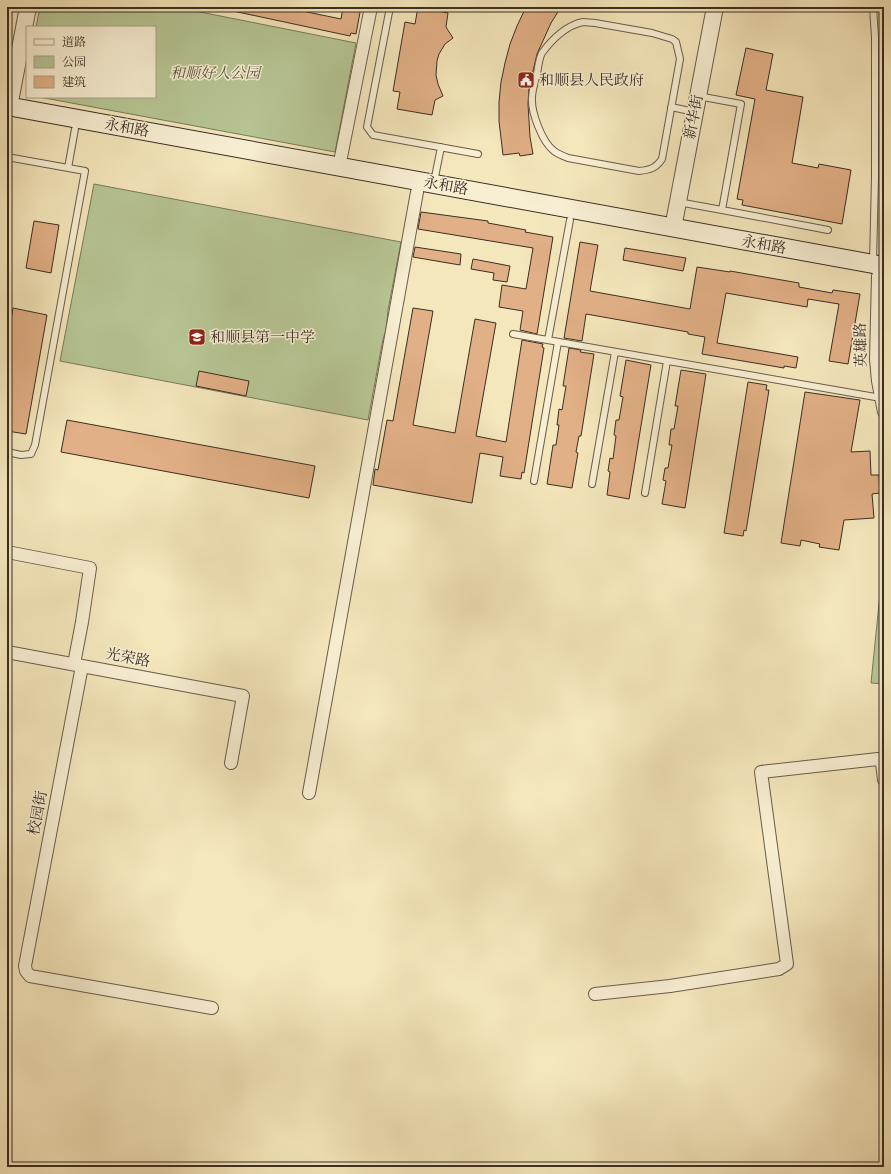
<svg xmlns="http://www.w3.org/2000/svg" width="891" height="1174" font-family="'Libre Bodoni','Noto Serif SC',serif">
	<style>
		.green { fill: #b7c694; stroke: #797a5c }
		.building { fill: #e2b086; stroke: #3b2e24 }
		.lines { fill: none; stroke-linecap: round; stroke-linejoin: round }
		.service-casing { stroke: #6a5c4a; stroke-width: 8 }
		.minor-casing { stroke: #6a5c4a; stroke-width: 14 }
		.tertiary-casing { stroke: #6a5c4a; stroke-width: 18 }
		.secondary-casing { stroke: #3b2e24; stroke-width: 20 }
		.service { stroke: #f8efd3; stroke-width: 6 }
		.minor { stroke: #f8efd3; stroke-width: 12 }
		.tertiary { stroke: #f8efd3; stroke-width: 16 }
		.secondary { stroke: #f8efd3; stroke-width: 18 }
		.labels { text-anchor: middle; dominant-baseline: central; stroke-width: 3; stroke-linejoin: round; paint-order: stroke }
		.park-label { font-size: 15px; font-style: italic; fill: #5a5440; stroke: #f8efd3 }
		.poi-label { font-size: 15px; fill: #3b2e24; stroke: #f8efd3; text-anchor: start }
		.street-label { font-size: 15px; fill: #3b2e24; stroke: #f8efd3 }
	</style>
	<rect width="100%" height="100%" fill="#f5e7bc"/>
	<filter id="stains"><feTurbulence type="fractalNoise" baseFrequency=".005" numOctaves="4"/><feColorMatrix values="0 0 0 0 .2 0 0 0 0 .09 0 0 0 0 .02 0 0 0 .5 -.17"/></filter>
	<radialGradient id="worn" r=".72"><stop offset=".6" stop-color="#630" stop-opacity="0"/><stop offset="1" stop-color="#630" stop-opacity=".3"/></radialGradient>
	<!-- green -->
	<path class="green" d="M40,7H175L356,43L335,152L39,97H155V27H36Z
		M94,184L401,242L388,310L386,330L383,339L368,420L60,361Z
		M884,554V684L871,683Z"/>
	<!-- building -->
	<path class="building" d="M233,7H283L341,19L343,7H361L356,34L351,33L350,36L233,11Z
		M418,7L448,13L446,27L453,38L445,44L439,54L437,61L436,75L438,84L443,96L435,100L432,115L397,109L400,92L393,91L405,22L415,24Z
		M526,7H561L551,23L537,54L529,88L528,104L530,137L533,154L520,156L519,153L503,155L499,121V102L501,82L505,63L510,44L517,26Z
		M746,48L773,54L766,90L803,97L792,163L818,168L819,164L851,170L842,224L742,205L743,200L737,199L755,99L736,95Z
		M421,212L488,221V223L526,230L525,232L553,237L537,334L520,330L523,311L499,307L502,285L526,289L533,248L418,229Z
		M34,221L59,225L51,273L26,268Z
		M580,242L598,245L590,291L690,309L697,267L730,272V271L799,283V287L832,293L833,290L860,294L848,364L829,361L839,304L808,299L807,307L726,293L717,343L798,357L796,368L784,366V368L702,354L705,337L688,334V332L586,314L582,341L564,338Z
		M415,247L461,254L460,265L413,257Z
		M625,248L686,258L683,271L623,260Z
		M473,259L510,266L507,282L493,280L494,273L471,269Z
		M13,308L47,315L26,434L7,431V344Z
		M413,308L433,311L413,425L455,433L475,319L496,323L476,436L506,442L522,340L543,344L542,347L544,348L524,473L522,472L521,479L500,476L503,457L480,453L472,503L373,485L375,469L378,470L387,420L393,421Z
		M569,348L581,350L580,352L594,354L581,436H579L576,452L578,453L572,488L547,484L553,445H556L559,425H557L559,409L562,410L566,386H563Z
		M626,360L651,365L629,499L607,495L610,472L608,471L610,458L613,459L616,436L614,435L616,420H619L623,397L620,396Z
		M681,370L706,374L685,508L662,504L666,481L663,480L665,468H668L672,445H669L671,429H674L678,406H675Z
		M199,371L249,381L246,396L196,386Z
		M748,382L767,385L766,390H769L746,531L744,530L743,536L724,533Z
		M805,392L860,400L851,452L870,451L871,475H879L880,493L872,494L874,518L844,520L839,550L819,547L820,544L801,540L800,546L781,543Z
		M67,420L315,466L309,498L61,452Z"/>
	<g class="lines">
		<!-- service casing -->
		<g class="service-casing">
			<path id="service" d="M390,7L367,127L373,135L478,154
				M583,22L595,23L652,33L672,39L676,42L680,59L662,159C656,168 650,170 639,171L568,158C563,156 558,154 554,151C542,142 531,112 532,98C532,90 535,82 537,74C538,68 539,58 542,53C552,39 567,25 583,22Z
				M698,96L741,104L722,210L828,230
				M671,107L695,112
				M7,157L85,171L35,445L31,454L21,455L7,452
				M68,168L75,129
				M434,182L441,147
				M678,202L722,210
				M873,263L875,177V37L873,7
				M513,334L881,398
				M548,340L570,220
				M534,481L558,342
				M592,484L615,352
				M645,493L667,361"/>
		</g>
		<!-- minor casing -->
		<g class="minor-casing">
			<path id="minor" d="M339,167L371,7
				M878,276L876,359L878,381L884,412
				M7,552L90,568L82,622L74,664
				M7,652L243,696L231,763
				M82,666L25,966L26,971L30,976L212,1008
				M309,793L417,192
				M595,994L670,986L779,969L787,964L761,772L878,759L882,763L884,780"/>
		</g>
		<!-- tertiary casing -->
		<g class="tertiary-casing">
			<path id="tertiary" d="M9,107L28,7
				M673,228L715,7"/>
		</g>
		<!-- secondary casing -->
		<g class="secondary-casing">
			<path id="secondary" d="M7,106L884,266"/>
		</g>
		<!-- service -->
		<use href="#service" class="service"/>
		<!-- minor -->
		<use href="#minor" class="minor"/>
		<!-- tertiary -->
		<use href="#tertiary" class="tertiary"/>
		<!-- secondary -->
		<use href="#secondary" class="secondary"/>
	</g>
	<!-- icons -->
	<defs>
		<g id="civic-square" transform="scale(0.9)"><rect x="-9" y="-9" width="18" height="18" rx="4" fill="#8f2418" stroke="#f8efd3"/><path d="M-.6-6.5H3V-4.5H.6V-3L4-1V1h2V6H-6V1h2V-1L-.6-3ZM-1.2 2.5V6h2.4V2.5Z" fill="#fff"/></g>
		<g id="school-square" transform="scale(0.9)"><rect x="-9" y="-9" width="18" height="18" rx="4" fill="#8f2418" stroke="#f8efd3"/><path d="M0-5L7-2L0 1L-7-2ZM-4 1L0 2.5L4 1V4Q0 6-4 4Z" fill="#fff"/></g>
	</defs>
	<g fill-rule="evenodd">
		<use href="#civic-square" x="526" y="80"/>
		<use href="#school-square" x="197" y="337"/>
	</g>
	<g class="labels">
		<!-- park labels -->
		<g class="park-label">
			<text x="215" y="73">和顺好人公园</text>
		</g>
		<!-- poi labels -->
		<g class="poi-label">
			<text x="539" y="80">和顺县人民政府</text>
			<text x="210" y="337">和顺县第一中学</text>
		</g>
		<!-- street labels -->
		<g class="street-label">
			<text transform="translate(694 117) rotate(-79)">新华街</text>
			<text transform="translate(127 128) rotate(10)">永和路</text>
			<text transform="translate(446 186) rotate(10)">永和路</text>
			<text transform="translate(764 245) rotate(10)">永和路</text>
			<text transform="translate(861 345) rotate(-91)">英雄路</text>
			<text transform="translate(128 658) rotate(11)">光荣路</text>
			<text transform="translate(38 813) rotate(-79)">校园街</text>
		</g>
	</g>
	<!-- margin -->
	<rect width="891" height="1174" fill="none" stroke="#f5e7bc" stroke-width="24"/>
	<rect x="8" y="8" width="875" height="1158" fill="none" stroke="#3b2e24" stroke-width="2"/>
	<rect x="12" y="12" width="867" height="1150" fill="none" stroke="#3b2e24"/>
	<!-- legend -->
	<rect x="26" y="26" width="130" height="72" fill="#f8efd3" stroke="#aca28d"/>
	<rect x="34" y="39" width="20" height="6" fill="#f8efd3" stroke="#aca28d"/>
	<text x="62" y="46" font-size="12" fill="#3b2e24">道路</text>
	<rect x="34" y="56" width="20" height="12" fill="#b7c694" stroke="#aca28d"/>
	<text x="62" y="66" font-size="12" fill="#3b2e24">公园</text>
	<rect x="34" y="76" width="20" height="12" fill="#e2b086" stroke="#aca28d"/>
	<text x="62" y="86" font-size="12" fill="#3b2e24">建筑</text>
	<rect width="100%" height="100%" filter="url(#stains)"/>
	<rect width="100%" height="100%" fill="url(#worn)"/>
</svg>
